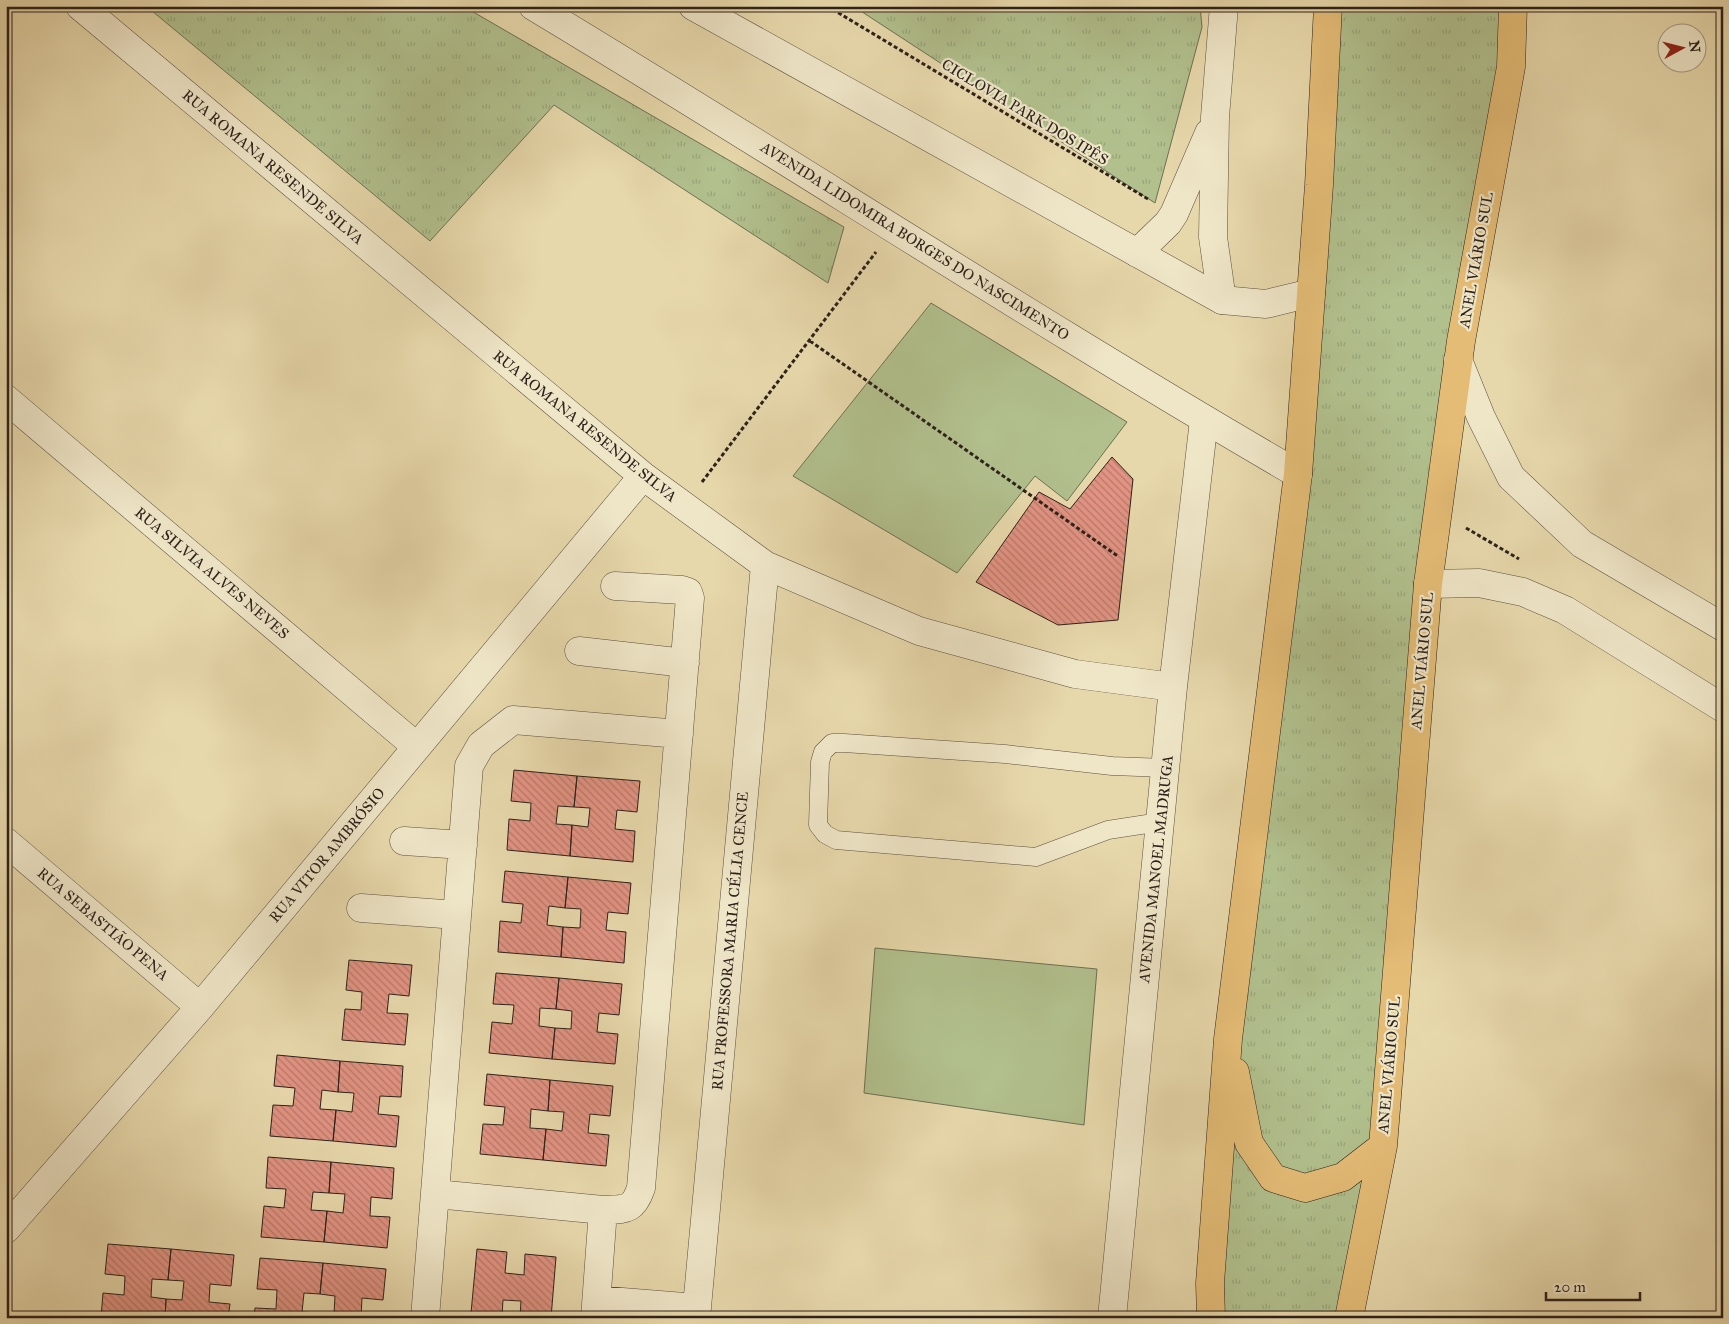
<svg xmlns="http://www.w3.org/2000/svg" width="1729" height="1324" font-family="'IM FELL Great Primer',serif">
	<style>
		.grass { fill: url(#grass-tufts); stroke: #6e7054 }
		.pitch { fill: #b1c08d; stroke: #6e7054 }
		.building { fill: url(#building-back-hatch); stroke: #2c211b }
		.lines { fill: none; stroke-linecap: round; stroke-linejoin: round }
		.service-casing { stroke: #5b4f3f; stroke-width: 19 }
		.minor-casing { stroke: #5b4f3f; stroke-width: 29 }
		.tertiary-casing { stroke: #5b4f3f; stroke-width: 29 }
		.primary-casing { stroke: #2c211b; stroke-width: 29 }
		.path { stroke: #2c211b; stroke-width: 3; stroke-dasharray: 4 2.5; stroke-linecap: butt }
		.service { stroke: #efe6c8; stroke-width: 18 }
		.minor { stroke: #efe6c8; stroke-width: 28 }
		.tertiary { stroke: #efe6c8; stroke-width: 28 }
		.primary { stroke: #e4bc76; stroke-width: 28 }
		.labels { text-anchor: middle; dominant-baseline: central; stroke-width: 4.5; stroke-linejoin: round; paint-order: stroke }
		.street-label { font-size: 15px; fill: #2c211b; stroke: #efe6c8 }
	</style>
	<defs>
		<pattern id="grass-tufts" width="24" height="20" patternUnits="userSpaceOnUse" patternTransform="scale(1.25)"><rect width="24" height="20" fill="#b1c08d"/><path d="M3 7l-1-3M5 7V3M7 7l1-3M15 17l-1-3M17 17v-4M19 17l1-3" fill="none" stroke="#98a579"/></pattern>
		<pattern id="building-back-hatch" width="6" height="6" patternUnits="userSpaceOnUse" patternTransform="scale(1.25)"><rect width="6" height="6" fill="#e29382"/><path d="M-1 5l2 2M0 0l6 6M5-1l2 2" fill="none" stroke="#b7786a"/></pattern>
	</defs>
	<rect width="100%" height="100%" fill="#e7d8ab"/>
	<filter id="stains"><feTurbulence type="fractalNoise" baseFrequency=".004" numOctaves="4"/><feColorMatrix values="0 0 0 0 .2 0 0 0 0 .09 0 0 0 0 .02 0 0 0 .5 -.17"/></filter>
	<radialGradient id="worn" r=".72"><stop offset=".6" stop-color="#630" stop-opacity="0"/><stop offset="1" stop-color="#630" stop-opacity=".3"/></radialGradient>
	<!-- grass -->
	<path class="grass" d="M146,6H463L844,227L828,283L554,105L430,241Z
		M853,6H1200L1202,27L1155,203Z
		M1328,6H1513L1461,341L1383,1146L1349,1318H1211L1298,474Z"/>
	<!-- pitch -->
	<path class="pitch" d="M931,303L1127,422L1067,501L1035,476L957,573L793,476Z
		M875,948L1097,969L1084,1125L864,1093Z"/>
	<!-- building -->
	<path class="building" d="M1112,457L1133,479L1118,620L1058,625L976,582L1039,492L1070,509Z
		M514,770L577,776L574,807L558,806L556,824L572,825L570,856L507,850L509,819L530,821L531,803L511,801Z
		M577,776L640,781L637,812L617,810L615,829L635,831L633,862L570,856L572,825L588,827L590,808L574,807Z
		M505,871L568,877L565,908L549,906L547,925L563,927L561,957L498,952L500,921L521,923L523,904L502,902Z
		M568,877L631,883L628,914L608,912L606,930L626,932L624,963L561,957L563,927L580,928L581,909L565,908Z
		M349,960L412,965L409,996L389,994L387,1013L408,1014L405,1045L342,1040L345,1009L361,1010L362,992L346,990Z
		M496,973L559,978L556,1009L540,1008L539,1026L555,1028L552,1059L489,1053L492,1022L512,1024L514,1005L493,1004Z
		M559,978L622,984L619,1015L599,1013L597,1032L618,1034L615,1064L552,1059L555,1028L571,1029L572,1011L556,1009Z
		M277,1055L340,1061L338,1092L322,1090L320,1109L336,1110L333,1141L270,1136L273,1105L293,1106L295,1088L274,1086Z
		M340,1061L403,1066L401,1097L380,1096L378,1114L399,1116L396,1147L333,1141L336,1110L352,1112L354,1093L338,1092Z
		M487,1074L550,1080L548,1111L531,1109L530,1128L546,1129L543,1160L480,1154L483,1124L503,1125L505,1107L484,1105Z
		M550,1080L613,1086L610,1116L590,1114L588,1133L609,1135L606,1166L543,1160L546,1129L562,1131L564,1112L548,1111Z
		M268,1157L331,1162L329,1193L313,1192L311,1210L327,1211L324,1242L261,1237L264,1206L284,1208L286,1189L266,1188Z
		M331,1162L394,1168L392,1199L371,1197L370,1216L390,1217L387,1248L324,1242L327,1211L343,1213L345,1194L329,1193Z
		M108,1244L171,1249L168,1280L152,1279L151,1297L166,1299L165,1318H101L103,1293L124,1295L125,1276L105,1274Z
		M171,1249L234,1255L231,1286L210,1284L209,1302L230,1304L228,1318H165L166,1299L182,1300L184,1281L168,1280Z
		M477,1249L507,1252L505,1273L524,1275L525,1254L556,1257L551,1318L520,1317L521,1301L503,1300L502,1316L471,1313Z
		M260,1258L323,1263L320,1294L304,1293L302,1312L318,1313V1318H254L255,1308L276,1309L277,1290L257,1289Z
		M323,1263L386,1269L383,1300L362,1298L361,1317L373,1318H318V1313L334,1314L335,1296L320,1294Z
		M471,1313L502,1316L501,1318H470Z"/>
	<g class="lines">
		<!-- service casing -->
		<g class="service-casing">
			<path id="service" d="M1160,822L1108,830L1036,857L836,840L825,834L818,825L820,762L823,752L832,743H844L1005,754L1112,766L1166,768"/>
		</g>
		<!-- minor casing -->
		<g class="minor-casing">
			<path id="minor" d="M80,6L643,476L765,565L919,631L1075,674L1173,687
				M1137,253L1168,223L1174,214L1209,133
				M1222,300L1213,237L1215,117L1224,6
				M6,399L417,747
				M579,651L685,663
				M404,841L463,845
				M6,842L200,1007
				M361,908L457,915
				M436,1194L603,1210
				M6,1229L200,1007L643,476
				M597,1300L697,1308
				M425,1318L469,766L481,745L513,720L679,734
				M595,1318L603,1210C626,1209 633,1211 641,1188L690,598L688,592L682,590L615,586
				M696,1318L765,565
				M1112,1318L1173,687L1204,420"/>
		</g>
		<!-- tertiary casing -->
		<g class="tertiary-casing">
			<path id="tertiary" d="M533,6C789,160 1039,324 1298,474
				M693,6L1222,300L1266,304L1311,293
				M1458,360L1481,417L1511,477L1582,544L1723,627
				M1428,584L1479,583L1523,592L1565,610L1723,708"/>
		</g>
		<!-- primary casing -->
		<g class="primary-casing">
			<path id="primary" d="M1235,1072L1249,1143L1273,1178L1305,1188L1343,1177L1383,1146
				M1211,1318L1210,1283L1228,1039L1298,474L1319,185L1328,6
				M1349,1318L1383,1146L1428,584L1461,341L1511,67L1513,6"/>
		</g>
		<!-- path -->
		<path class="path" d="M827,6L1148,199
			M810,341L1119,557
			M702,482L876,252
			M1466,528L1519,559"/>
		<!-- service -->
		<use href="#service" class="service"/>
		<!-- minor -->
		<use href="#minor" class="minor"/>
		<!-- tertiary -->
		<use href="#tertiary" class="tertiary"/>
		<!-- primary -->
		<use href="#primary" class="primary"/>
	</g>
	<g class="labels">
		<!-- street labels -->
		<g class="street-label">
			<text transform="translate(1025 112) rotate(31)">CICLOVIA PARK DOS IPÊS</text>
			<text transform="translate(273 167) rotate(40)">RUA ROMANA RESENDE SILVA</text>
			<text transform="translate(915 241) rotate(32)">AVENIDA LIDOMIRA BORGES DO NASCIMENTO</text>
			<text transform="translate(1476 260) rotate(-80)">ANEL VIÁRIO SUL</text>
			<text transform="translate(585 426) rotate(39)">RUA ROMANA RESENDE SILVA</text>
			<text transform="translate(212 573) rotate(40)">RUA SILVIA ALVES NEVES</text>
			<text transform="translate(1422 661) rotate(-85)">ANEL VIÁRIO SUL</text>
			<text transform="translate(327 855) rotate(-50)">RUA VITOR AMBRÓSIO</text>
			<text transform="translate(1156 869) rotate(-84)">AVENIDA MANOEL MADRUGA</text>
			<text transform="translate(103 924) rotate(40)">RUA SEBASTIÃO PENA</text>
			<text transform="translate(730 941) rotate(-85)">RUA PROFESSORA MARIA CÉLIA CENCE</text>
			<text transform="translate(1389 1065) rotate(-85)">ANEL VIÁRIO SUL</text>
		</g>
	</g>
	<!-- margin -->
	<rect width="1729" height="1324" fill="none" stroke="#e7d8ab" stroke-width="25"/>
	<rect x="8" y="8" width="1714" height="1309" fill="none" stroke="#2c211b" stroke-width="2.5"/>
	<rect x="12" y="12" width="1704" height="1299" fill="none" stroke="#2c211b"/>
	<!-- north arrow -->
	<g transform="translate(1682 48) rotate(83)"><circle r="24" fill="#efe6c8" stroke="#a19783"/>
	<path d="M0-4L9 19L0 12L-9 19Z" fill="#8f2418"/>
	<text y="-8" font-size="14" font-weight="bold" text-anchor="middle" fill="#2c211b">N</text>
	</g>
	<!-- scale -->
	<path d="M1546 1292v8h94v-8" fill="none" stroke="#2c211b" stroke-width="2.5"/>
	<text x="1554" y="1292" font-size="15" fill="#2c211b" stroke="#efe6c8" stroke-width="4" paint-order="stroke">20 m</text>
	<rect width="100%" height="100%" filter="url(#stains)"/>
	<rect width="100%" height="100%" fill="url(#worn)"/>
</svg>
